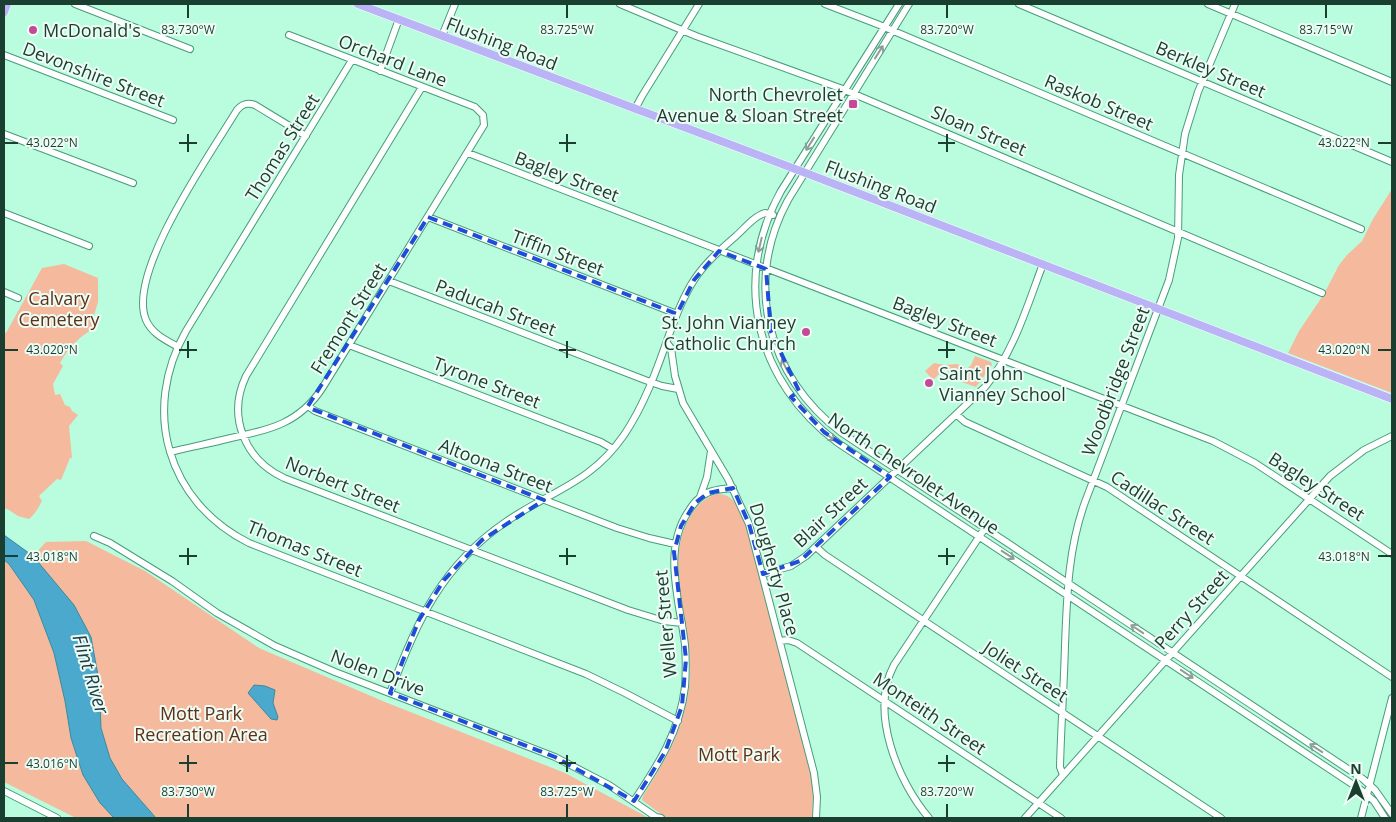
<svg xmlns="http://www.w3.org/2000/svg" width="1396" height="822" font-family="'Open Sans',sans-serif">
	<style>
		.green { fill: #f5b99e }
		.water { fill: #4aa9cc; stroke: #3c899d }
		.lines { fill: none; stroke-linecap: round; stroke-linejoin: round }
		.minor-casing { stroke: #489c7b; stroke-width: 8 }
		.major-casing { stroke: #fff; stroke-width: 9 }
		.minor { stroke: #fff; stroke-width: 6 }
		.major { stroke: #bab4f7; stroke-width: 8 }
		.oneway { stroke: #8c9e98 }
		.marked { fill: none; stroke: #1d4ed8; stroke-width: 4; stroke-dasharray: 10 6; stroke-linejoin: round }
		.ticks { fill: none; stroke: #1a3e30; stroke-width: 2 }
		.poi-dot { fill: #c64997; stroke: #edfdf5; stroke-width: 2 }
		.labels { text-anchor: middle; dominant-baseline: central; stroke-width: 4; stroke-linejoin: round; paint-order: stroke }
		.poi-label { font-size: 18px; fill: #1a3e30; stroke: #edfdf5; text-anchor: start }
		.street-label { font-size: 18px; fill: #1a3e30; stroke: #edfdf5 }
		.park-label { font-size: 18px; fill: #602f16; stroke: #edfdf5 }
		.water-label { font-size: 19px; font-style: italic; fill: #203d48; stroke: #edfdf5 }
		.ticks-label { font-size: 12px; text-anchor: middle; fill: #1a3e30; stroke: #edfdf5; stroke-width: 4; stroke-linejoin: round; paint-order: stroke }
	</style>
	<rect width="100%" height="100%" fill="#bafcde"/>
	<!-- green -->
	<path class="green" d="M1392,189V393L1288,353L1299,331L1324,294L1339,265L1347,255L1362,241L1373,219Z
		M64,264L98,278V302L92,322L93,329C79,337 68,348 60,363L63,366L53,384L55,395L60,394L65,405L70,407L72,411L78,415L69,426L72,458H70L61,480L57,479L39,496L42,501C38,508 36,513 29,519L18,516L9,510L4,508V332L6,333L42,268Z
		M975,356L991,362L992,365L976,387L956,380L946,370L942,371L933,380L925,371L934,363L945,365L957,364L967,369L971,365Z
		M717,494C734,494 737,506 744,519L812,777L813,797L812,818H666L642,800L643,796C664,762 681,735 688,695C690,680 691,665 689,650C685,605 665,553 693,512C700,503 706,497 717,494Z
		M86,541L145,571L259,648L385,702L565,773L649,818H156L122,779L110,758L101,728L99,681L91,637L33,556L46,542Z
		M4,560L9,564L34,600L54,653L65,701L71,738L83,775L100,803L114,818H76L4,782Z"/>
	<!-- water -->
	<path class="water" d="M4,535L33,556L74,605L91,637L99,681L101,728L110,758L122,779L156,818H114L100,803L83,775L71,738L65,701L54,653L34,600L9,564L4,560Z
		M254,685L265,686L275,690L273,703L278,717L277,720L271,719L248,693Z"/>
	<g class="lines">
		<!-- minor casing -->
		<g class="minor-casing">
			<path id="minor" d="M75,4L190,49
				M620,4L696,36L840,88L1322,293
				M825,4L877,24L1361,229
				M899,4L781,191C731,281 756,382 838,443L1361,790L1374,801L1385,818
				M909,4L788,200C743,282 767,377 842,433L1363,779L1375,790L1392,814
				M1019,4L1392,162
				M1208,4L1392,82
				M442,36L455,4
				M4,55L173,120
				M352,60L186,331C141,410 167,502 249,543L586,674L625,693L678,721
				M380,71L399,19
				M422,87L246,376C227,416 244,459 284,478L628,610L664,621L682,623
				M635,109L642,96L699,4
				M4,134L133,183
				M468,153L1213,441L1255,463L1392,554
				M4,213L89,246
				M428,217L677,314
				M389,281L645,380L662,386L678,389
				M4,292L18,298
				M667,343L671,348L675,376L683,403L728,479L749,524L814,773L817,797L816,818
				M349,345L601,442L613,449
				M178,347C166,340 152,334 146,320C126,273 211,153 237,110C242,104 247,102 255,105L306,136
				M308,406L315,411L617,528L649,538L675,544
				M957,415L965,422L1107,487L1392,677
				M170,452C191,447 211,443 231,438C270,430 300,423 323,387L484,125L483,115L475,107L289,35
				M700,497L707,477L711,451
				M94,536L110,543L172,581L217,613L275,646L335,672L555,757L609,785L656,817L661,818
				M816,547L825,555L1221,818
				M763,574L791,566L806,556L985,387C1014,352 1027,306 1043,264
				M780,641L788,640L797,643L1061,818
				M390,693C416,622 442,565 507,521C551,491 591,483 624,435C645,404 657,369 669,335C676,316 683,297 694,280C705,263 721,249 736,236C744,229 754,216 765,213L773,215
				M1063,775L1060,767C1061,726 1064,685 1065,645C1067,596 1068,549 1085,502L1169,280L1178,238L1179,175L1185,134L1198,92L1235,4
				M4,791L57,818
				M634,801C658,765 680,731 685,687C686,673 686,659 685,645C680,602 662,551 688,512C693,504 698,497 707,493C715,489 724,489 733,488
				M929,818C898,782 869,712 894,665L985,528
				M1025,818L1330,476L1364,450L1392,436
				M1361,818L1392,698"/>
		</g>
		<!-- major casing -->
		<g class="major-casing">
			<path id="major" d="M358,4L811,175L1392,399
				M4,12L7,4"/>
		</g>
		<!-- minor -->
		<use href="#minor" class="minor"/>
		<!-- major -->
		<use href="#major" class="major"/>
	</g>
	<!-- one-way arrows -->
	<defs><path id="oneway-shaft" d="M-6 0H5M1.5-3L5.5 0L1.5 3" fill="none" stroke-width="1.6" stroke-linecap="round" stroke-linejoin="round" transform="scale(1.25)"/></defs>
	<g class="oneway">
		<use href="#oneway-shaft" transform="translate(879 52) rotate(-58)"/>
		<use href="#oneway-shaft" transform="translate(810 144) rotate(122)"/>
		<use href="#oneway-shaft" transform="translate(760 245) rotate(103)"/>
		<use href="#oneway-shaft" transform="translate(785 366) rotate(-117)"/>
		<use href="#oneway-shaft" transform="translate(829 436) rotate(38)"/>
		<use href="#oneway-shaft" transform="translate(1008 555) rotate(33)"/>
		<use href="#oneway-shaft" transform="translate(1137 629) rotate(-146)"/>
		<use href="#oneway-shaft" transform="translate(1187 674) rotate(34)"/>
		<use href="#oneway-shaft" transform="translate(1316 748) rotate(-147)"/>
	</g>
	<!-- marked area -->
	<path class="marked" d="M428,217L677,314L694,280L719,251L766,269L771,332L799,391L791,397L824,432L890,477L800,561L763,574L749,524L733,488L708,493L695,503L681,526L674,552L686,659L682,706L665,752L634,801L555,757L390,693L419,620L444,580L482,540L544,500L312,409L308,406Z"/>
	<!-- ticks -->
	<path class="ticks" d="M188,5V18M567,5V18M947,5V18M1326,5V18M188,134V152M567,134V152M947,134V152M5,143H18M179,143H197M559,143H576M938,143H955M1378,143H1391M188,341V358M567,341V358M947,341V358M5,350H18M179,350H197M559,350H576M938,350H955M1378,350H1391M188,548V565M567,548V565M947,548V565M5,556H18M179,556H197M559,556H576M938,556H955M1378,556H1391M188,755V772M567,755V772M947,755V772M5,763H18M179,763H197M559,763H576M938,763H955M188,804V817M567,804V817M947,804V817"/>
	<!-- markers -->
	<g class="poi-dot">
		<circle cx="33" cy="30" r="5"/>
		<rect x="848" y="99" width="10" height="10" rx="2.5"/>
		<circle cx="806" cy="332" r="5"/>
		<circle cx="929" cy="383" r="5"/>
	</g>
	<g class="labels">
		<!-- poi labels -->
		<g class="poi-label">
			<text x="43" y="30">McDonald's</text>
			<text x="843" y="94" text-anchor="end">North Chevrolet<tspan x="843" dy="21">Avenue &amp; Sloan Street</tspan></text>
			<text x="796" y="322" text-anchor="end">St. John Vianney<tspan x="796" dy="21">Catholic Church</tspan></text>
			<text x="939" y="373">Saint John<tspan x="939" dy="21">Vianney School</tspan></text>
		</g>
		<!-- street labels -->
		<g class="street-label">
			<text transform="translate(502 43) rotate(21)">Flushing Road</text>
			<text transform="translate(393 60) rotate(21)">Orchard Lane</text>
			<text transform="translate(1211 69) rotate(23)">Berkley Street</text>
			<text transform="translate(94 74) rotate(21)">Devonshire Street</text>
			<text transform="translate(1099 102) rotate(23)">Raskob Street</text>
			<text transform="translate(979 130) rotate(23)">Sloan Street</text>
			<text transform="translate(282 147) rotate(-58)">Thomas Street</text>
			<text transform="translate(567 176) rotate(21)">Bagley Street</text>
			<text transform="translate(881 186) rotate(21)">Flushing Road</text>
			<text transform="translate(558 252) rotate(21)">Tiffin Street</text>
			<text transform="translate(496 307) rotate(21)">Paducah Street</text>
			<text transform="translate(348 318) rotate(-58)">Fremont Street</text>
			<text transform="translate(945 321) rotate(21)">Bagley Street</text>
			<text transform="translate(1115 381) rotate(-69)">Woodbridge Street</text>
			<text transform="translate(487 382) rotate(21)">Tyrone Street</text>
			<text transform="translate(496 465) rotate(21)">Altoona Street</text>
			<text transform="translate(914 473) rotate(34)">North Chevrolet Avenue</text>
			<text transform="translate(343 484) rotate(22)">Norbert Street</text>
			<text transform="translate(1317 486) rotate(33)">Bagley Street</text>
			<text transform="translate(1163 507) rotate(33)">Cadillac Street</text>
			<text transform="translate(830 512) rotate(-43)">Blair Street</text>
			<text transform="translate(305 548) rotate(22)">Thomas Street</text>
			<text transform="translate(775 569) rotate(74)">Dougherty Place</text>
			<text transform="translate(1191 609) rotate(-48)">Perry Street</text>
			<text transform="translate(665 624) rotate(-95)">Weller Street</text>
			<text transform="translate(1026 671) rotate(33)">Joliet Street</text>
			<text transform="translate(378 672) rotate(21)">Nolen Drive</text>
			<text transform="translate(930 713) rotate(34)">Monteith Street</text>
		</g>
		<!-- park labels -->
		<g class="park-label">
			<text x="59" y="298">Calvary<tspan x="59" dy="21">Cemetery</tspan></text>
			<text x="201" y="713">Mott Park<tspan x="201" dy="21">Recreation Area</tspan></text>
			<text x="739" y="754">Mott Park</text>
		</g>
		<!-- water labels -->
		<g class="water-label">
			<text transform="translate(91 674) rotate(73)">Flint River</text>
		</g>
	</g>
	<g class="ticks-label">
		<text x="188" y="34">83.730°W</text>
		<text x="567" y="34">83.725°W</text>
		<text x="947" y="34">83.720°W</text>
		<text x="1326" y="34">83.715°W</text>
		<text x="52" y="147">43.022°N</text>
		<text x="1344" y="147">43.022°N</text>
		<text x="52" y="354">43.020°N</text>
		<text x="1344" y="354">43.020°N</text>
		<text x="52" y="561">43.018°N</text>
		<text x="1344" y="561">43.018°N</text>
		<text x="52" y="768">43.016°N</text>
		<text x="188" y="796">83.730°W</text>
		<text x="567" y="796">83.725°W</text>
		<text x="947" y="796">83.720°W</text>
	</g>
	<!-- border -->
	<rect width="1396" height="822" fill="none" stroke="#1a3e30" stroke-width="10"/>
	<!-- north arrow -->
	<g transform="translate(1356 782)" stroke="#edfdf5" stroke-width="4" paint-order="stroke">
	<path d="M0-4L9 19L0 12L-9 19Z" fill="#1a3e30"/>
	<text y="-8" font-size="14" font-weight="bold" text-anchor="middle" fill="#1a3e30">N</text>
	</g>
</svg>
